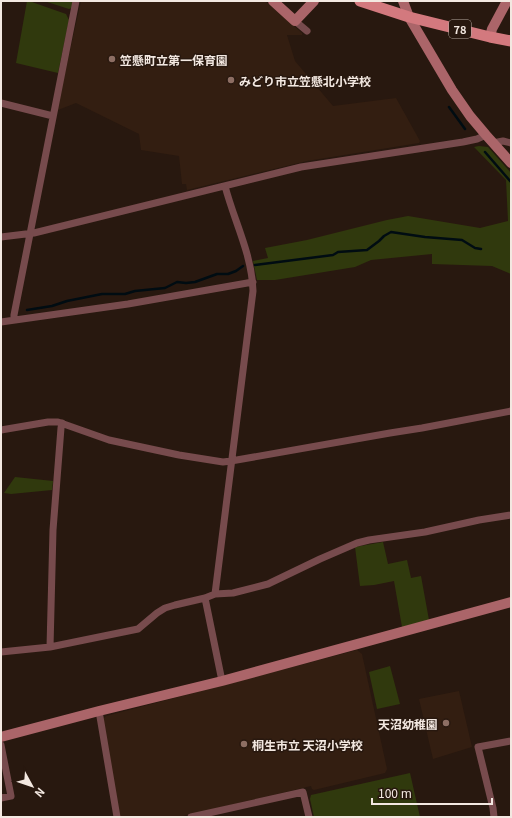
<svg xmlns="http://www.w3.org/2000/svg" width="512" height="818" font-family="Georgia,'Noto Sans JP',serif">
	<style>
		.built { fill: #331e11 }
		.green { fill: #30390d }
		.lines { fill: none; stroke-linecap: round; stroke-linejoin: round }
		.stream { stroke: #000c12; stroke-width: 2.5 }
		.street { stroke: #774b4d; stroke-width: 7 }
		.secondary { stroke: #ab6569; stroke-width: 10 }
		.primary { stroke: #d3797e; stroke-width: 11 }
		.education-dot { fill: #8d6e63; stroke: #28180f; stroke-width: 1.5 }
		.labels { text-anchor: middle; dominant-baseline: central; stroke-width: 3; stroke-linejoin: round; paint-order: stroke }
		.shield { fill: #28180f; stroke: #b6aaa2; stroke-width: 1 }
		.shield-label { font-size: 11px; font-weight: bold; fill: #f3e8e1 }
		.poi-label { font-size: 12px; font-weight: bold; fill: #f3e8e1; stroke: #28180f; text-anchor: start }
	</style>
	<rect width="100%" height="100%" fill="#28180f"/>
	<!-- built -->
	<path class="built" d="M81,1H265L302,33V35H287L295,61L333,106L396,98L420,141L419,143L307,161L187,190L186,184H182L179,156L141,150L139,134L76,103L58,110L57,109Z
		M357,650L362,654L387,769L385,773L314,790L312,789L311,786L179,817H119L103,719L106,716Z
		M459,691L472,747L433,759L419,699Z"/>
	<!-- green -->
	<path class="green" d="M27,1H29L66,14L69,20L58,73L16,63Z
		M44,1H73L72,8L69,9Z
		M479,146L488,147L511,173V274L492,266L432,264V254L371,260L355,267L275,280H257L253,261L268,258L265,248L307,240L387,220L408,216L480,228L508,221L506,180L474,147Z
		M15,477L53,481L52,490L11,494L4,493Z
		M383,542L388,564L407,560L411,578L421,576L429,620L402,627L394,581L374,585L360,586L355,547Z
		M390,666L400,704L377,709L369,672Z
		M410,773L420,817H314L310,799L311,795Z"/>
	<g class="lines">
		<!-- stream -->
		<path class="stream" d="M449,107L465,129
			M485,152L511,182
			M255,265L333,255L338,252L367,250L379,241L384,236L391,232L425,237L462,240L475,248L481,249
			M27,310L52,306L67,301L102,294H125L135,291L165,288L177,282L186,283L195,282L217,274H228L236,271L243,266"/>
		<!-- street -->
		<path class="street" d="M295,21L307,31
			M1,103L53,116
			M493,143L503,141L511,143
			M1,237L34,233L301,167L463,142L477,139L486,135
			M14,320V315L76,1
			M1,322L128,304L253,282
			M1,430L48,422H58L109,440L179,455L223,462L231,461L390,433L422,428L511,411
			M215,594L253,291C252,254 234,221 225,186
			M205,598L222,681
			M50,647L53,530L61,428L62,423
			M1,652L50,647L138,629L157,613L165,608L175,605L205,598L215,594L233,593L268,584L320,559L357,543L369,540L425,532L479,520L511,515
			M99,711L117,817
			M1,745L11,796L1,798
			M191,817L303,792L309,817
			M494,817L493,808L478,747L511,741"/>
		<!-- secondary -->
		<path class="secondary" d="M273,1L295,21L314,1
			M403,1L409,17L452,90L470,116L486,135L511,163
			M490,37L492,29L507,1
			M1,737L99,711L222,681L511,602"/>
		<!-- primary -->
		<path class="primary" d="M360,1L409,17L490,37L511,41"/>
	</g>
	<!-- markers -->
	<g class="education-dot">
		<circle cx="112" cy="59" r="4"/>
		<circle cx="231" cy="80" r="4"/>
		<circle cx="446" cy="723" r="4"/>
		<circle cx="244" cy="744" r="4"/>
	</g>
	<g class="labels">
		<!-- shield labels -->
		<rect class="shield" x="449" y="20" width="22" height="18" rx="3"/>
		<g class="shield-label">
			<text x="460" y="29">78</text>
		</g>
		<!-- poi labels -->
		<g class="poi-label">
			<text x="120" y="59">笠懸町立第一保育園</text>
			<text x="239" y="80">みどり市立笠懸北小学校</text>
			<text x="438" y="723" text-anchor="end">天沼幼稚園</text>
			<text x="252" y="744">桐生市立 天沼小学校</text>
		</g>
	</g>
	<!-- border -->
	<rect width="512" height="818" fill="none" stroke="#f3e8e1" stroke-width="4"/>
	<!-- north arrow -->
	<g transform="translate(32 786) rotate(130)" stroke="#28180f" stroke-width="3" paint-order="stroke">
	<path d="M0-3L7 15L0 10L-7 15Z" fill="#f3e8e1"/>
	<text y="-6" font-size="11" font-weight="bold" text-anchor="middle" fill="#f3e8e1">N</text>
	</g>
	<!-- scale -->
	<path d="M372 798v6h120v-6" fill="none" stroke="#f3e8e1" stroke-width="2"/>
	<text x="378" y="798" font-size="12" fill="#f3e8e1" stroke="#28180f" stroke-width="3" paint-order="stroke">100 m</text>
</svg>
